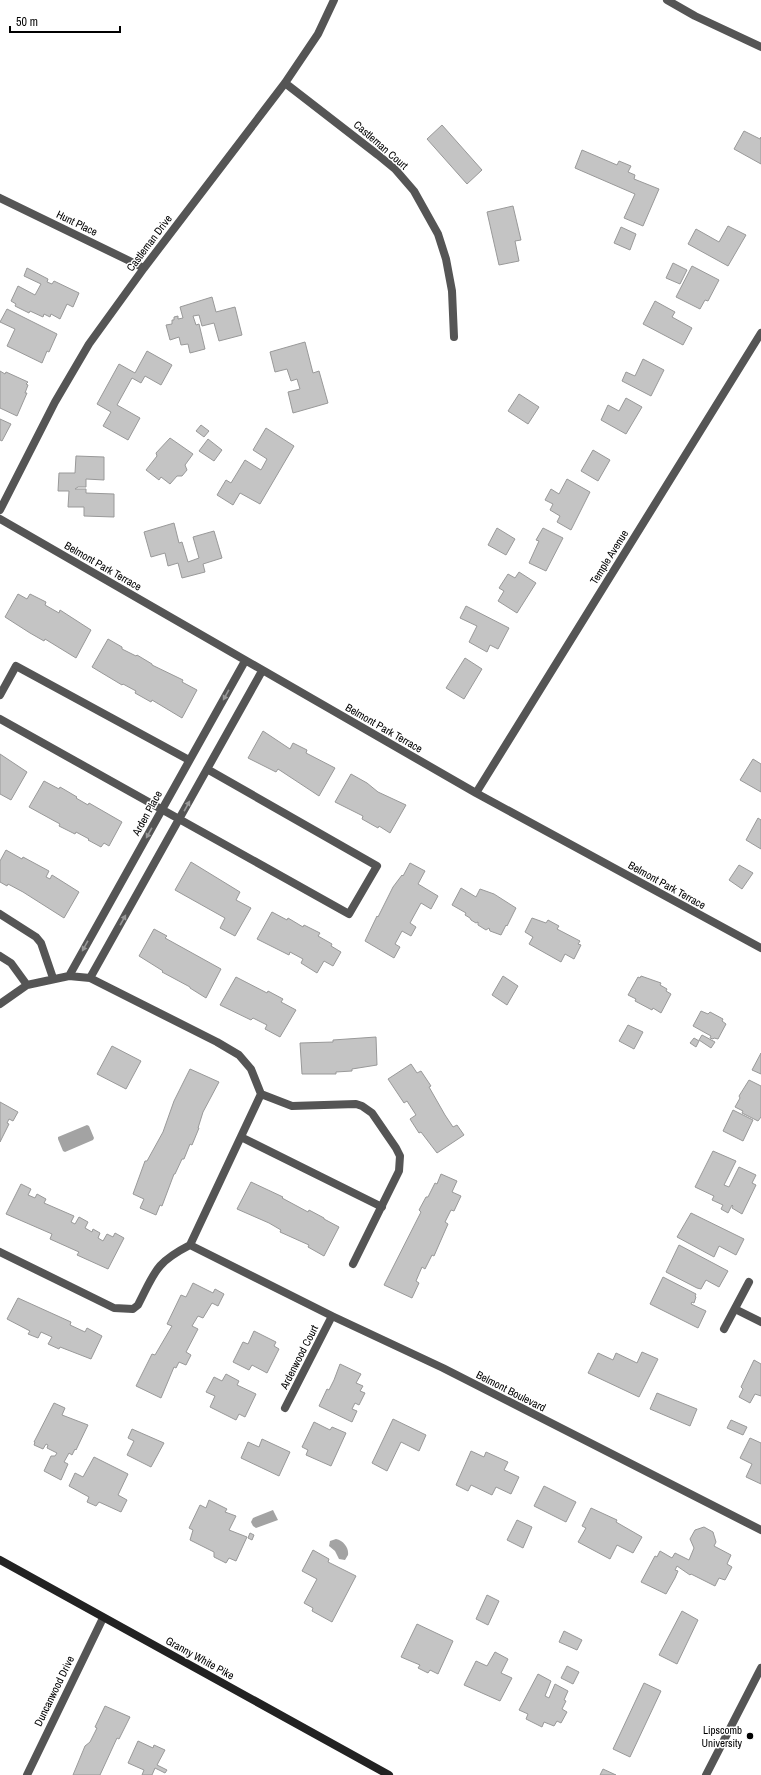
<svg xmlns="http://www.w3.org/2000/svg" width="761" height="1775" font-family="'Archivo Narrow',sans-serif">
	<style>
		.water { fill: #a3a3a3 }
		.building { fill: #c4c4c4; stroke: #999 }
		.lines { fill: none; stroke-linecap: round; stroke-linejoin: round }
		.minor { stroke: #555; stroke-width: 8 }
		.tertiary { stroke: #555; stroke-width: 8 }
		.secondary { stroke: #222; stroke-width: 8 }
		.oneway { fill: #999 }
		.poi-dot { fill: #000; stroke: #fff; stroke-width: 1.5 }
		.labels { text-anchor: middle; dominant-baseline: central; stroke-width: 3; stroke-linejoin: round; paint-order: stroke }
		.street-label { font-size: 11px; fill: #000; stroke: #fff }
		.poi-label { font-size: 11px; fill: #000; stroke: #fff; text-anchor: end }
	</style>
	<rect width="100%" height="100%" fill="#fff"/>
	<!-- water -->
	<path class="water" d="M87,1125L89,1126L94,1138L93,1140L65,1152L63,1151L58,1139V1137Z
		M273,1510L278,1520L256,1528L253,1526L251,1522L253,1518Z
		M336,1539C344,1541 349,1548 348,1555L345,1560L339,1559L335,1551L329,1546L330,1541Z"/>
	<!-- building -->
	<path class="building" d="M442,125L482,170L467,184L427,139Z
		M744,131L760,139L761,137V164L734,149Z
		M582,150L617,165L619,161L631,166L628,172L635,175L634,179L659,189L643,226L624,218L635,194L575,168Z
		M513,206L521,240L515,241L519,261L499,265L487,212Z
		M728,226L746,235L728,266L688,244L696,229L719,242Z
		M621,227L636,234L630,250L614,243Z
		M673,263L687,270L680,284L666,278Z
		M692,266L719,280L708,301L705,300L700,309L676,297Z
		M27,268L48,279L47,282L52,284L54,281L79,293L73,307L67,304L60,319L51,314L50,317L44,314L43,317L30,311L29,313L15,306L16,304L11,301L18,286L35,295L41,284L24,276Z
		M212,297L216,312L235,307L242,335L219,341L214,323L202,326L199,315L193,316L196,325L199,324L205,349L190,353L188,344L181,345L179,337L170,340L166,325L172,324V320H174V317L178,316V319L183,318L180,307Z
		M655,301L675,312L672,317L692,328L683,345L643,324Z
		M7,309L57,334L49,352L47,351L42,363L7,346L15,329L0,322Z
		M305,342L313,373L319,371L328,403L293,413L288,392L300,389L297,379L291,381L287,369L275,372L270,352Z
		M147,351L172,365L161,385L145,376L141,383L132,378L117,405L140,418L128,440L103,426L111,412L97,404L119,364L135,373Z
		M643,359L664,370L651,396L622,381L626,372L635,376Z
		M0,371L5,374L6,372L28,382L26,384L28,385L25,393H27L17,416L0,408Z
		M519,394L539,407L528,424L508,411Z
		M626,398L642,407L626,434L601,420L608,405L619,411Z
		M0,419L11,424L2,441L0,440Z
		M201,425L209,431L204,437L196,431Z
		M266,428L294,446L260,504L240,493L233,505L217,495L226,480L231,483L245,460L261,470L267,459L253,450Z
		M170,438L193,454L185,465L187,470L182,476H177L170,484L161,477L159,480L146,470L157,456L156,453Z
		M208,439L222,450L214,461L199,451Z
		M593,450L610,460L598,481L581,471Z
		M76,456L104,457V480L86,479V487H78L75,489H86V493L114,494V517L84,516V507H68L69,491H58L59,473H75Z
		M567,479L590,492L571,530L557,522L560,516L550,510L553,504L545,500L551,489L559,494Z
		M174,523L179,543L182,542L188,562L199,558L193,537L214,531L222,558L203,564L205,572L182,578L178,563L168,566L165,553L151,557L144,532Z
		M497,528L515,539L506,555L488,545Z
		M543,528L563,538L546,571L529,563L539,541L536,540Z
		M519,572L536,583L517,613L498,601L504,591L499,588L508,574L515,578Z
		M18,594L27,599L30,594L46,602L45,605L59,613L60,610L91,630L76,658L45,639L44,641L30,633L5,617Z
		M466,606L509,628L498,649L490,645L487,652L469,642L477,626L460,618Z
		M108,639L122,647V649L136,656L137,655L152,664V665L183,680L182,682L197,690L182,718L152,700L151,702L135,693L136,691L123,684L122,685L92,667Z
		M465,658L482,669L464,699L446,688Z
		M263,731L290,749L293,743L307,750L306,753L335,768L319,796L278,769L276,772L248,758Z
		M0,754L27,772L11,800L0,794Z
		M753,759L761,764V792L740,780Z
		M351,774L367,783L378,792L406,805L390,833L379,826L378,828L362,819L363,816L335,802Z
		M44,781L59,789L60,787L77,797L76,798L88,805L89,803L122,822L109,846L104,843L101,847L88,840L89,839L76,832L75,834L59,826L60,824L29,807Z
		M758,818L761,820V849L746,840Z
		M6,850L22,859L23,857L49,871L46,877L50,879L52,875L79,892L64,918L23,892L8,884L7,886L0,882V861Z
		M191,862L240,892L236,900L251,908L235,936L220,928L225,918L175,890Z
		M410,863L425,871L418,884L438,896L431,909L421,903L410,923L416,927L411,936L402,931L395,944L400,947L394,958L365,941L377,916L378,917L393,887L402,875L403,876Z
		M739,865L753,873L742,889L729,880Z
		M461,888L476,897L480,889L494,894L516,908L507,926L506,925L501,935L490,931L489,928L486,930L478,925V922L476,923L471,920L470,918L465,915L466,913L452,905Z
		M272,912L287,920L288,918L303,927L304,925L320,933L318,936L332,944L331,946L341,952L333,966L324,961L317,973L301,963L303,959L290,952L289,955L257,939Z
		M532,918L546,923L548,920L559,926L557,929L580,941L578,944L581,945L574,959L565,954L561,962L529,944L533,937L525,932Z
		M154,929L167,936L165,938L221,969L206,998L190,988V987L162,972L163,971L139,956Z
		M503,976L518,986L507,1005L492,995Z
		M641,976L661,983L660,985L667,989L666,991L671,994L661,1013L653,1008L652,1010L635,1001L636,999L628,995L638,977L640,978Z
		M236,977L267,993L268,991L283,999L281,1002L296,1010L280,1037L265,1029L267,1025L253,1018L251,1020L220,1005Z
		M701,1011L708,1014L710,1012L723,1019L722,1021L726,1024L718,1039L714,1038L713,1039L710,1038L711,1036L693,1026Z
		M628,1025L643,1032L634,1049L619,1041Z
		M702,1035L715,1042L711,1048L699,1040Z
		M376,1037L377,1065L352,1069V1071L336,1072V1074H302L300,1043L333,1042V1040Z
		M694,1038L699,1041L696,1047L690,1043Z
		M112,1046L141,1061L126,1089L97,1074Z
		M761,1053V1074L752,1070Z
		M411,1064L417,1073L421,1071L431,1086L429,1087L445,1115L453,1127L457,1125L464,1135L437,1153L421,1132L419,1133L410,1119L416,1115L407,1101L404,1103L388,1079Z
		M190,1069L219,1082L203,1112L198,1128H199L192,1145L190,1144L184,1159H182L175,1174H174L162,1206L160,1205L156,1215L140,1208L144,1199L133,1194L145,1161H147L163,1132L174,1101Z
		M749,1080L761,1086V1117L758,1121L742,1113L743,1111L735,1107L740,1098L739,1096Z
		M0,1102L18,1112L13,1121L9,1119L7,1123L9,1124L0,1142Z
		M733,1110L753,1120L743,1141L723,1131Z
		M713,1151L736,1161L724,1185L729,1187L739,1167L756,1175L752,1183L756,1185L742,1214L732,1208L733,1206L732,1205L728,1213L721,1209L723,1205L712,1200L714,1196L695,1187Z
		M441,1174L457,1181L452,1192L461,1196L454,1211L451,1210L445,1222L448,1224L434,1256L432,1255L425,1269L422,1267L416,1281L419,1283L412,1298L384,1285L421,1212L419,1210L426,1197H428L435,1183L437,1184Z
		M251,1182L283,1197L282,1198L308,1212L309,1210L324,1218V1219L339,1227L324,1256L308,1247L309,1245L280,1232L281,1230L269,1223L237,1209Z
		M21,1184L31,1189L28,1195L35,1198L37,1194L46,1199L44,1203L74,1216L71,1222L75,1224L79,1217L88,1222L85,1228L92,1232L93,1229L100,1233L98,1238L103,1241L107,1234L113,1237L115,1233L124,1238L108,1269L77,1255L79,1252L50,1239L52,1234L6,1214Z
		M691,1213L744,1239L736,1255L719,1246L714,1257L677,1237Z
		M679,1245L728,1271L719,1287L706,1280L701,1289L697,1288L666,1272Z
		M663,1277L696,1294L695,1296L696,1297L694,1303L692,1302L691,1304L706,1311L698,1328L650,1304Z
		M193,1283L213,1293L215,1289L224,1294L218,1306L212,1303L203,1318L198,1316L192,1326L198,1329L186,1352L191,1355L186,1365L179,1362L176,1368L174,1367L161,1398L136,1386L152,1354L155,1355L172,1326L167,1324L181,1295L186,1297Z
		M18,1298L71,1322L70,1325L85,1332L87,1328L102,1336L91,1359L60,1347L59,1349L48,1344L52,1337L41,1332L38,1338L28,1334L30,1331L7,1319Z
		M254,1331L276,1342L274,1346L279,1349L267,1373L252,1365L249,1370L233,1362L243,1342L248,1344Z
		M642,1352L658,1359L639,1397L588,1373L598,1353L613,1360L616,1353L637,1363Z
		M754,1360L761,1364V1396L755,1394L750,1403L739,1397L743,1389L741,1387Z
		M340,1364L361,1374L356,1383L363,1386L360,1391L365,1393L359,1405L355,1403L352,1409L357,1411L352,1422L319,1406L327,1389L329,1390L334,1380Z
		M226,1374L239,1381L237,1385L256,1394L245,1417L239,1414L236,1420L210,1407L215,1396L206,1392L214,1377L222,1381Z
		M657,1393L697,1409L690,1426L650,1409Z
		M54,1403L65,1408L62,1415L88,1425L76,1450L75,1449L72,1455L69,1453L64,1462L68,1464L61,1480L44,1471L51,1456H55L57,1453L47,1448L48,1445L46,1444L43,1449L34,1445L35,1442H34Z
		M393,1419L426,1435L419,1451L401,1442L387,1471L372,1463Z
		M731,1420L747,1427L743,1435L727,1428Z
		M314,1422L330,1430L332,1427L346,1433L331,1466L306,1455L308,1450L302,1447Z
		M132,1429L164,1443L151,1467L127,1455L134,1441L128,1438Z
		M750,1438L761,1443V1484L746,1477L752,1464L740,1458Z
		M262,1439L290,1452L279,1476L241,1458L248,1442L259,1447Z
		M471,1451L484,1457L486,1452L508,1462L504,1470L519,1477L511,1494L496,1487L492,1495L471,1485L468,1491L456,1485Z
		M94,1457L128,1474L118,1495L127,1500L121,1512L99,1502L96,1506L87,1502L89,1497L69,1486L75,1473L83,1477Z
		M544,1486L576,1502L566,1522L534,1506Z
		M209,1500L227,1509L225,1512L236,1516L229,1530L247,1537L236,1561L229,1558L226,1563L214,1557V1552L190,1540L193,1530L189,1528L200,1505L206,1508Z
		M591,1508L617,1520L616,1522L642,1537L633,1553L617,1545L610,1559L578,1542L586,1528L582,1526Z
		M517,1520L532,1527L523,1548L507,1540Z
		M704,1527L713,1532L716,1542L714,1546L731,1555L727,1564L732,1567L725,1580L719,1578L715,1586L691,1574L690,1575L677,1566L675,1570L678,1571L675,1578L666,1594L641,1582L655,1556L657,1557L660,1551L672,1558L675,1553L689,1560L694,1548L690,1539L695,1530Z
		M250,1533L254,1535L252,1540L248,1538Z
		M313,1550L329,1559L328,1562L356,1576L332,1622L312,1611L313,1608L304,1603L317,1579L302,1571Z
		M487,1595L499,1601L488,1625L476,1619Z
		M682,1611L698,1620L677,1664L659,1655Z
		M417,1624L453,1641L438,1674L430,1670L428,1673L418,1668L420,1665L401,1657Z
		M564,1631L582,1640L577,1650L559,1642Z
		M495,1652L508,1659L501,1673L512,1678L500,1701L464,1685L476,1661L487,1666Z
		M567,1666L579,1672L573,1684L561,1678Z
		M538,1674L551,1681L545,1696L549,1698L555,1684L568,1691L564,1700L566,1701L562,1709L567,1712L561,1723L557,1721L554,1726L544,1722L542,1727L526,1719L528,1714L519,1710Z
		M644,1683L661,1691L630,1757L613,1749Z
		M105,1706L130,1717L119,1739L117,1738L100,1775H73L85,1746L90,1742L97,1728L95,1727Z
		M138,1741L153,1748L154,1745L165,1750L157,1765L167,1770L165,1773L155,1768L152,1775H142L144,1770L128,1763Z
		M603,1769L616,1775H600Z"/>
	<g class="lines">
		<!-- minor -->
		<path class="minor" d="M285,83L378,155L395,169L414,191L438,234L446,259L452,291L454,337
			M0,198L144,268
			M0,510L55,402L89,344L144,268L285,83L318,34L334,0
			M0,519L476,793L761,948
			M0,695L16,666L189,760
			M0,719L349,914L377,866L207,769
			M476,793L761,333
			M0,914L36,937L41,943L53,978
			M0,956L11,963L27,985
			M69,976L245,661
			M90,978L262,671
			M0,1004L27,985L69,976L90,978L217,1042L239,1055L251,1069L261,1094L292,1106L356,1104L362,1106L372,1113L396,1148L400,1156L399,1171L353,1264
			M241,1137L382,1207
			M190,1245L332,1316L443,1368L761,1530
			M0,1252L114,1308L133,1309L138,1305C155,1272 155,1263 190,1245L261,1094
			M735,1309L761,1322
			M724,1329L749,1282
			M285,1408L332,1316
			M27,1775L103,1618"/>
		<!-- tertiary -->
		<path class="tertiary" d="M667,0L695,16L761,47
			M706,1775L761,1668"/>
		<!-- secondary -->
		<path class="secondary" d="M0,1560L389,1775"/>
	</g>
	<!-- one-way arrows -->
	<defs><path id="oneway-solid" d="M-6-.8H1V-3.2L6.5 0L1 3.2V.8H-6Z"/></defs>
	<g class="oneway">
		<use href="#oneway-solid" transform="translate(226 695) rotate(119)"/>
		<use href="#oneway-solid" transform="translate(187 806) rotate(-61)"/>
		<use href="#oneway-solid" transform="translate(149 833) rotate(119)"/>
		<use href="#oneway-solid" transform="translate(123 920) rotate(-61)"/>
		<use href="#oneway-solid" transform="translate(85 946) rotate(119)"/>
	</g>
	<!-- markers -->
	<circle class="poi-dot" cx="750" cy="1736" r="4"/>
	<g class="labels">
		<!-- street labels -->
		<g class="street-label">
			<text transform="translate(381 145) rotate(41)">Castleman Court</text>
			<text transform="translate(77 223) rotate(26)">Hunt Place</text>
			<text transform="translate(149 243) rotate(-53)">Castleman Drive</text>
			<text transform="translate(609 557) rotate(-58)">Temple Avenue</text>
			<text transform="translate(103 566) rotate(30)">Belmont Park Terrace</text>
			<text transform="translate(384 728) rotate(30)">Belmont Park Terrace</text>
			<text transform="translate(147 813) rotate(-61)">Arden Place</text>
			<text transform="translate(667 885) rotate(29)">Belmont Park Terrace</text>
			<text transform="translate(299 1357) rotate(-63)">Ardenwood Court</text>
			<text transform="translate(511 1391) rotate(27)">Belmont Boulevard</text>
			<text transform="translate(200 1658) rotate(29)">Granny White Pike</text>
			<text transform="translate(54 1691) rotate(-64)">Duncanwood Drive</text>
		</g>
		<!-- poi labels -->
		<g class="poi-label">
			<text x="742" y="1730">Lipscomb<tspan x="742" dy="13">University</tspan></text>
		</g>
	</g>
	<!-- scale -->
	<path d="M10 26v6h110v-6" fill="none" stroke="#000000" stroke-width="2"/>
	<text x="16" y="26" font-size="12" fill="#000000" stroke="#ffffff" stroke-width="3" paint-order="stroke">50 m</text>
</svg>
